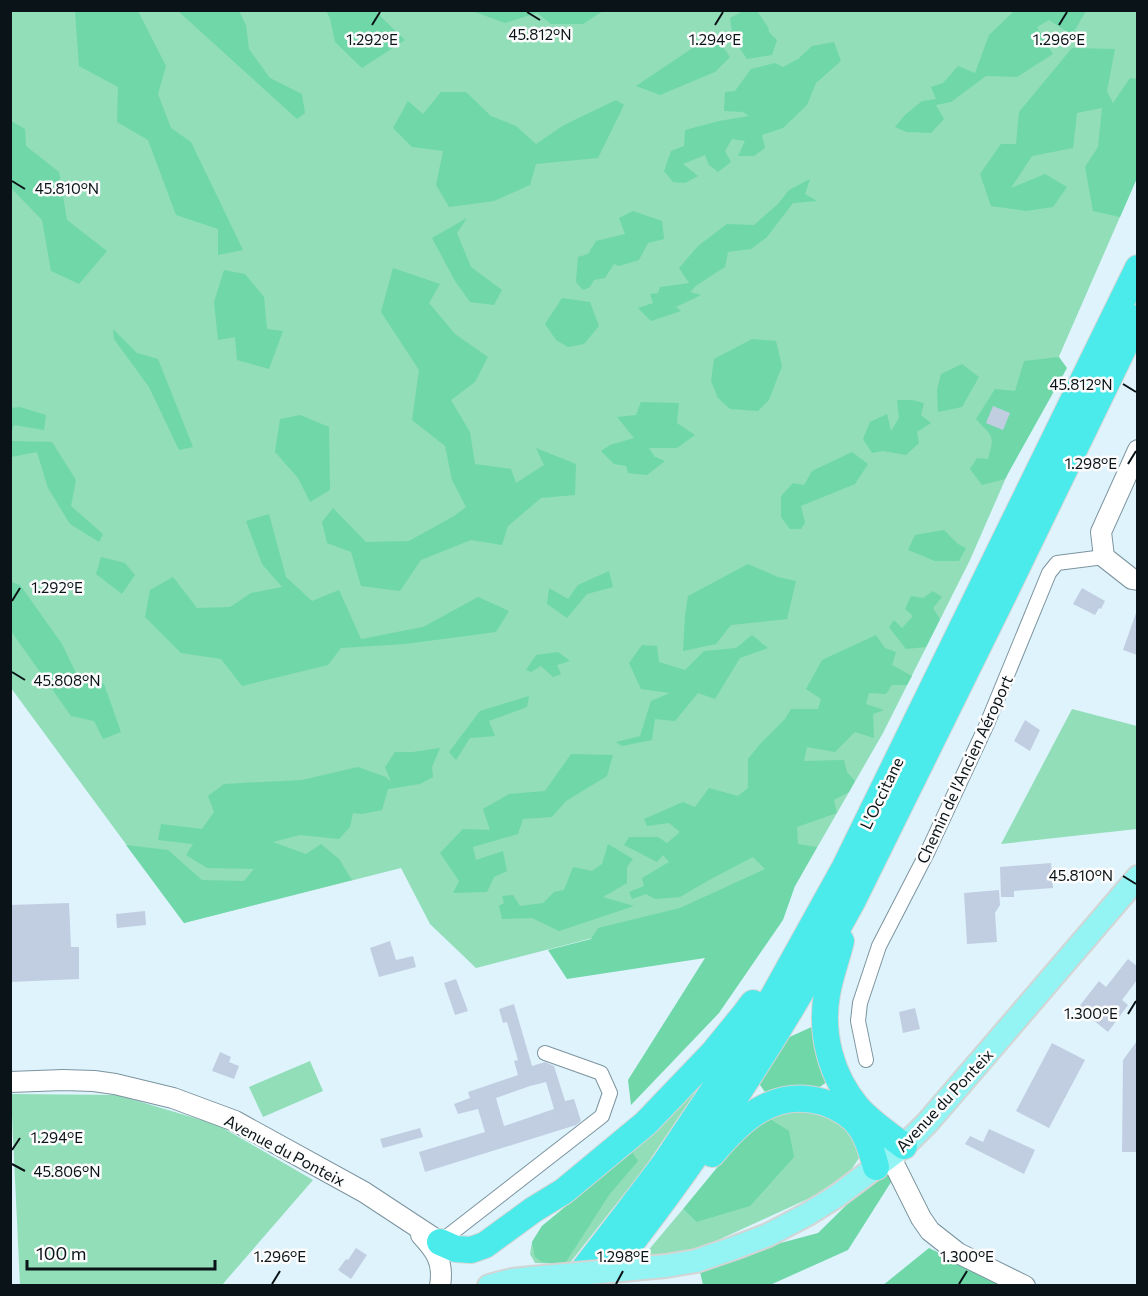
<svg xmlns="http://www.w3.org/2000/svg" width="1148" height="1296" font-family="Commissioner,sans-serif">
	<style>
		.green { fill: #91deb9 }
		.forest { fill: #70d7a9 }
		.building { fill: #c1cee2; fill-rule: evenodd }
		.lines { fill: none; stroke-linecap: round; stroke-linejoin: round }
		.street-casing { stroke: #7c949f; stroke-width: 16 }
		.secondary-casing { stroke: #7c949f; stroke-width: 22 }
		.primary-casing { stroke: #d3d5d5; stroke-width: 26 }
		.highway-casing { stroke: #d3d5d5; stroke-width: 28 }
		.street { stroke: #fff; stroke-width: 14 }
		.secondary { stroke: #fff; stroke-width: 20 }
		.primary { stroke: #94f3f3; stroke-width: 22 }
		.highway { stroke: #4cebeb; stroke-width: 26 }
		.primary-bridge-casing { stroke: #d3d5d5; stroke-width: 26; stroke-linecap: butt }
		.primary-bridge { stroke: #94f3f3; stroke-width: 22 }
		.ticks { fill: none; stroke: #0a1317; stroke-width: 2 }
		.labels { text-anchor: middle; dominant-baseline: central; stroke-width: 5; stroke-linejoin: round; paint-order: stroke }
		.street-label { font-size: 16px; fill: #0a1317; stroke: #fcfcfc }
		.ticks-label { font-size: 15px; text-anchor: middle; fill: #0a1317; stroke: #fcfcfc; stroke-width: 5; stroke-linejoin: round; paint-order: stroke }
	</style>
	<rect width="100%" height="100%" fill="#def3fc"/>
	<!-- green -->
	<path class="green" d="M10,11H1137V178L970,560L883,733L795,886L476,968L430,924L401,868L184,923L11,688Z
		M1072,709L1137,726V829L1001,844Z
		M726,1047L643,1170L569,1264L535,1263L530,1254L532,1242L542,1226L632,1152L676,1105Z
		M310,1061L323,1091L263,1117L249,1087Z
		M11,1094L118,1095L218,1125L313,1180L222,1285H20Z
		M792,1104L851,1123L861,1155L849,1173L812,1197L692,1252L641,1259L683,1209L696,1222L767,1117Z"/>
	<!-- forest -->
	<path class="forest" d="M745,10L757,11L768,27L769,32L777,40L772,55L747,59L733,38L730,18Z
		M75,11H138L166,66L158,94L171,128L191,142L243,250L218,255V229L176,215L148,140L117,122L118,87L79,66Z
		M178,11H239L246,25L249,49L270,78L302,94L305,113L297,119Z
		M326,11H375L405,40L362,68L335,42L330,18Z
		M472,11H603L583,24H551L537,13L505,23Z
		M1014,11H1086L1072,35L1049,20L1037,27L1053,54L1017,77L986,76L951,102L936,105L944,119L931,133L907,132L895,127L905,115L922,101L936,99L931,87L943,83L958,66L975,73L989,35Z
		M713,32L730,57L715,72L660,95L636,86L691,49Z
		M834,42L841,61L816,83L807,105L783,128L762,135L765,148L754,156H738L745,141L732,139L725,151L731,162L718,172L709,165L705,155L683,164L698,176L685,183L673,182L664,171L671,151L684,146L685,130L719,121L749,116L743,112L724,111L725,92L735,91L751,69L775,63L783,67L798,59L812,46Z
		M1072,48L1115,49L1107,91L1113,103L1130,78L1137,79V178L1120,217L1093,211L1085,167L1098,147L1102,108L1077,113L1073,148L1032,156L1011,188L1045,174L1067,187L1053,207L1026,211L991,206L980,174L1001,144H1016L1019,112Z
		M441,92H466L491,116L516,126L536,144L564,125L616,100L624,105L598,158L536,164L530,185L494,201L449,207L436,185L443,151L412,147L393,128L408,101L423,114Z
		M11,121L25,129L26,146L59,172L67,220L107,251L79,284L51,271L42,220L11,188Z
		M810,179L805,194L817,201L793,203L767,237L751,249L728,252L725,267L697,285L690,292L701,295L676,307L681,311L651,321L638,308L653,303L650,294L658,293L660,287L689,283L679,268L698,246L727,224L754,225L778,204L789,190Z
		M633,211L662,221L664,239L648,243L639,260L619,266L614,264L605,278L594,280L590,287L583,290L576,282L578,257L588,254L596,241L625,234L619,218Z
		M467,218L457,233L471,267L502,290L494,305L470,302L455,281L432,238Z
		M393,268L440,284L429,303L455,334L488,357L475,382L451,400L470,432L475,464L511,469L516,483L544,465L536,448L576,464L575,495L541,498L508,526L502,545L471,540L421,560L400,591L361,586L351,552L327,543L322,522L333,508L366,542L409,541L454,516L466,507L452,480L445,446L412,420L419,370L381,312Z
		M224,270L245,274L264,297L267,329L283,331L269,369L237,360L235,337L218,340L214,302Z
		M562,298L590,302L599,326L584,344L568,347L556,340L545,324Z
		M113,329L137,353L158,359L193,447L179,450L149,387L114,339Z
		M752,339L776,341L782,366L769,400L758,411L730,409L718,398L711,381L714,359Z
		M1059,357L1067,368L1005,479L982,485L970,469L977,458L988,459C995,434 993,438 976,419L995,389L1015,391L1024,361Z
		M962,364L979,377L962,407L938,412L937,390L941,374Z
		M897,400H912L924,403L921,415L931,423L917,432L919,443L906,455L883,451L872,453L863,439L870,422L887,414L891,431L899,418Z
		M641,402L679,403L677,423L695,435L677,448H649L655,457L665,461L647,475L628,473L626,466L614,464L601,451L610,445L634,438L617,417L636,415Z
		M20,407L46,415L44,430L14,425L11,434V408Z
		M300,415L329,427L330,490L310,502L298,478L275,452L280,419Z
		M11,441L52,442L76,480L71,506L103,534L99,542L70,524L48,488L37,452L11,457Z
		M852,452L868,464L855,484L801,506L805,523L801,529H790L781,517V496L793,483L804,485L812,471Z
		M269,514L286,577L312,601L339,590L361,639L423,627L478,597L509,611L496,632L405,644L341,648L328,665L242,686L221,659L181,653L145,617L150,590L173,577L197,608L230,607L251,593L282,587L262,564L246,521Z
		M944,530L958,544L966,548L959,561H935L908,550L915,535Z
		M101,557L125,563L135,575L122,594L96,574Z
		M748,564L778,577L796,581L787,619L731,625L716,644L683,651L685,616L688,596Z
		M609,571L613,587L587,594L567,618L547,604L549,588L568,599L578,585Z
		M11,582L20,585L62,644L76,673L104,684L121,732L103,739L94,721L71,716L11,631Z
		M933,591L942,597L933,608L940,619L926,647L906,649L889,627L894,620L902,628L913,616L905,609L911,596L923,598Z
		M752,635L768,648L740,658L715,699L698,693L675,721L655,719L652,740L622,746L616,742L640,736L651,701L670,693L641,689L629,663L642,645L657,646L659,662L685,670L704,651L736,648Z
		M876,635L885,648L896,652L892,665L912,676L907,685H892L886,694L869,693L866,704L884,710L873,714L874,738L855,732L835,752L807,747L804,761L844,760L847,772L855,781L849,792L834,800L837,813L797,827L798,844L817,847L795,886L783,920L719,1013L631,1105L628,1080L705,958L567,979L548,950L591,939L598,928L680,908L765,869L753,857L711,879L680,897L655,899L646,894L632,899L629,892L644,886L642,878L669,862L663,855L657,862L624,845L629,837H658L667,843L680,832L669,823L647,826L644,819L683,802L695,807L709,788L738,796L748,788V759L760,744L785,719L791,709H818L821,699L806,689L822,660Z
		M558,652L570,661L557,665L561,674L553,677L541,666L531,672L526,670L536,655Z
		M529,696L527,707L489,721L495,736L470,738L456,760L449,752L480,711Z
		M440,748L432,767L433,777L420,784L388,789L382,810L362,814L353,813L350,827L339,839L300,835L273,842L306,854L321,844L339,859L352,880L184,923L126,845L168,850L202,880L244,881L254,869L207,868L186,855L193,844L158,840L161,824L202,829L214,812L208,796L224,784L302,780L358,767L386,777L391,782L385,767L395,752H413Z
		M571,754L613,755L607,776L566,801L552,817L523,819L518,834L473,847L476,860L503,851L507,871L494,877L487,892L453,893L459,881L440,853L463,829L490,830L483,809L509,794L545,791Z
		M608,844L633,859L627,867V883L603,897L634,906L559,931L532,918L502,919L499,906L504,903L502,896L513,895L520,906L543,903L554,892L564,890L573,867L592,871L602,864Z
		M816,1025L831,1079L814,1091L769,1098L758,1082L785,1039Z
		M767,1117L789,1131L794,1157L750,1206L696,1222L683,1209L752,1125Z
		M632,1152L638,1161L609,1195L564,1265L542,1262L535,1257L532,1242L542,1226Z
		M882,1170L893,1179L848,1250L770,1285H703L700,1272L754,1250L818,1233Z
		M929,1248L1006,1285L882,1286Z"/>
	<!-- building -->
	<path class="building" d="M993,406L1010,413L1003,430L986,423Z
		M1082,588L1105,601L1101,609L1099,608L1095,615L1073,604Z
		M1136,613H1137V655L1123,650Z
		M1025,720L1040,730L1030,751L1014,741Z
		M1051,863L1053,888L1014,891V897H1001L1000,867Z
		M999,890L1000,905L995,913L997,942L967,944L964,893Z
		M69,903L71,947H79V979L10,982V905Z
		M145,911L146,925L117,928L116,914Z
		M390,941L396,960L413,956L416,967L379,977L370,948Z
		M1128,959L1137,966V980L1122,1000L1128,1005L1108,1032L1078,1008L1099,981L1106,987Z
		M456,979L468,1011L455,1015L444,983Z
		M514,1004L532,1066L545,1062L554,1066L565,1101L574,1099L581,1121L576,1125L425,1172L419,1152L485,1132L478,1109L458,1114L454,1104L470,1098L468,1092L518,1075L514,1061L518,1060L507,1022L503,1023L499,1009ZM546,1082L554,1109L504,1126L496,1098L530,1086Z
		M915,1008L920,1029L903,1033L899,1012Z
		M1137,1041V1152H1122L1123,1060Z
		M1052,1043L1085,1060L1049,1128L1016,1111Z
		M220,1052L231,1057L229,1062L239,1066L234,1079L212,1071Z
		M420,1128L423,1137L383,1148L380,1139Z
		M989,1129L1035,1150L1024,1174L965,1144L970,1136L983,1142Z
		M356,1248L367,1255L351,1279L338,1270L346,1259L348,1260Z"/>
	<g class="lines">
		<!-- street casing -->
		<g class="street-casing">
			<path id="street" d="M866,1060L858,1021L860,1003L879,946L928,851L987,724L1049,573L1057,563L1104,557
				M440,1242L602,1116L610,1093L601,1073L545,1053"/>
		</g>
		<!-- secondary casing -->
		<g class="secondary-casing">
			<path id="secondary" d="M1138,450L1101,532L1104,557L1132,579L1138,580
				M10,1082L63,1080L94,1081L115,1084L173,1098L235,1121L364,1192L440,1242
				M890,1156L921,1218L930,1231L958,1253L1025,1286
				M421,1235C436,1251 444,1262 440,1286"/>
		</g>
		<!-- primary casing -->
		<g class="primary-casing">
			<path id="primary" d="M666,1266L696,1261L734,1248L768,1235L808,1214L837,1196L904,1146L928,1122L1001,1037L1138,877
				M489,1286L512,1280L532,1278"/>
		</g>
		<!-- highway casing -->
		<g class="highway-casing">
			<path id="highway" d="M841,941C837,958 830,976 827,994C820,1034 831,1076 857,1107C870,1122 888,1134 904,1146
				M712,1154C741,1119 774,1088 823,1102C838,1107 852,1115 861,1128C869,1140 872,1153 876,1167
				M440,1242L456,1249L471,1250L485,1245L533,1210L564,1191L646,1123L713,1053L744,1015L753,1003
				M571,1286L625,1216L665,1163L739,1052L774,995L845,867L1138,268
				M597,1286C695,1166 779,1036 853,900L1005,592L1138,318"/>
		</g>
		<!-- street -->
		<use href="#street" class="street"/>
		<!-- secondary -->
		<use href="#secondary" class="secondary"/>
		<!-- primary -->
		<use href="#primary" class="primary"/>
		<!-- highway -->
		<use href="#highway" class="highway"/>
		<!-- primary-bridge casing -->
		<g class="primary-bridge-casing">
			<path id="primary-bridge" d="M532,1278L666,1266"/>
		</g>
		<!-- primary-bridge -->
		<use href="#primary-bridge" class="primary-bridge"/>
	</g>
	<!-- ticks -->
	<path class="ticks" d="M527,12L540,20M372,25L380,12M715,25L723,12M1059,25L1067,12M12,181L25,189M1123,384L1136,392M1128,464L1136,451M12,601L20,588M12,672L25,680M1123,876L1136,884M1128,1014L1136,1001M12,1150L20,1138M12,1164L25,1171M272,1284L280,1271M616,1284L623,1271M959,1284L967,1271"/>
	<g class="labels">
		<!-- street labels -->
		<g class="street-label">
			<text transform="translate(964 769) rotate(-65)">Chemin de l'Ancien Aéroport</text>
			<text transform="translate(881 793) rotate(-64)">L'Occitane</text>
			<text transform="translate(944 1100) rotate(-47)">Avenue du Ponteix</text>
			<text transform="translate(285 1150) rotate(28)">Avenue du Ponteix</text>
		</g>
	</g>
	<g class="ticks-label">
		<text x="540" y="40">45.812°N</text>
		<text x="372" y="45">1.292°E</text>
		<text x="715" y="45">1.294°E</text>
		<text x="1059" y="45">1.296°E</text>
		<text x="67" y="194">45.810°N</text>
		<text x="1081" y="390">45.812°N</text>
		<text x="1091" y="469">1.298°E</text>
		<text x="57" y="593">1.292°E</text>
		<text x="67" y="686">45.808°N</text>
		<text x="1081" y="881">45.810°N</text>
		<text x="1091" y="1019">1.300°E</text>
		<text x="57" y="1143">1.294°E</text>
		<text x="67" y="1177">45.806°N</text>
		<text x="280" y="1262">1.296°E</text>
		<text x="623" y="1262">1.298°E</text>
		<text x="967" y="1262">1.300°E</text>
	</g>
	<!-- border -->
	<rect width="1148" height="1296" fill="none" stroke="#0a1317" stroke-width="24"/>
	<!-- scale -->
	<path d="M27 1260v9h188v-9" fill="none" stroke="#0a1317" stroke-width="3"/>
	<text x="36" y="1260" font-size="18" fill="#0a1317" stroke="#fcfcfc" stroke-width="4.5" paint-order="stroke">100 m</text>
</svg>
